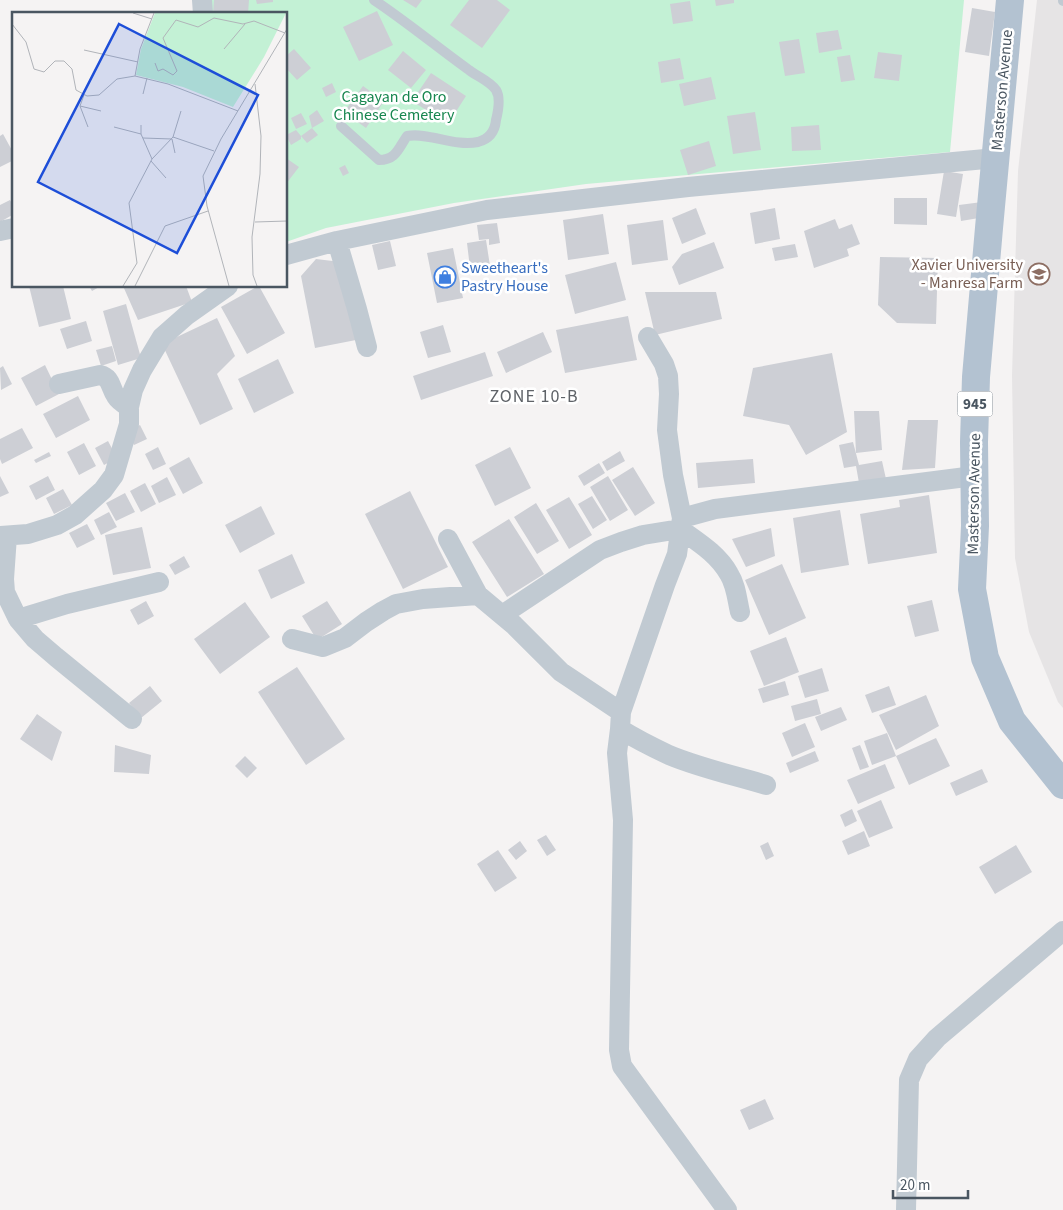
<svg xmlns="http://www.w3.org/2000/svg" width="1063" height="1210" font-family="'Source Sans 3',sans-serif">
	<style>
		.education { fill: #e6e4e5 }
		.green { fill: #c3f1d5 }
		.building { fill: #cdcfd5 }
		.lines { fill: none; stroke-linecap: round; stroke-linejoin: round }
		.lane { stroke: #c1cad2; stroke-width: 10 }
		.street { stroke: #c1cad2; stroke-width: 20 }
		.primary { stroke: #b3c2d1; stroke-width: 28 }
		.labels { text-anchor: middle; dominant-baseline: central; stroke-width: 5; stroke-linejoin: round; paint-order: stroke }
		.shield { fill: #fff; stroke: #808990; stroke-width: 1 }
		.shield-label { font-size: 15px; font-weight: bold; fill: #4a5661 }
		.street-label { font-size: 16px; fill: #4a5661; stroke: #fff }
		.park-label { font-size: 16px; fill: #17864f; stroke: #fff }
		.education-label { font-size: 16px; fill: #785e54; stroke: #fff; text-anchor: end }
		.shop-label { font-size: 16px; fill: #366cbe; stroke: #fff; text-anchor: start }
		.neighbourhood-label { font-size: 18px; letter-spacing: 1px; fill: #5f6368; stroke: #fff }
		.inset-road { fill: none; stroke: #b1b4b9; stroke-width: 1 }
		.view { fill: #1d4ed8; fill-opacity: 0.15; stroke: #1d4ed8; stroke-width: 2.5 }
		.inset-edge { fill: none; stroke: #4a5661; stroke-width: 2.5 }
	</style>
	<rect width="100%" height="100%" fill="#f5f3f3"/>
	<!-- education -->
	<path class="education" d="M1037,0H1063V708L1058,702L1029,632L1015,558L1012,376L1018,171Z"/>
	<!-- green -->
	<path class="green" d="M207,0H964L950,152L586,184L454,203L326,228L286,242V14H209Z"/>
	<!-- building -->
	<path class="building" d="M214,0H249L248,14H213Z
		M256,0H273V2L257,4Z
		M403,0H422L416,8Z
		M469,0H497L510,10L482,48L450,25Z
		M715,0H734V3L716,6Z
		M690,1L693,21L673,24L670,4Z
		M972,8L995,12L989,56L965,52Z
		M377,11L393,45L359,61L343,27Z
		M838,30L842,49L819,53L816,33Z
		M799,39L805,73L785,76L779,42Z
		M294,49L311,68L297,80L286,68V56Z
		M403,51L426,70L411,88L388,70Z
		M878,52L902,55L899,81L874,78Z
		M850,55L855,80L841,82L837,57Z
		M680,58L684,79L661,83L658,62Z
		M431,73L466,96L448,124L412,101Z
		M711,77L716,99L684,106L679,84Z
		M332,83L336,92L326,97L322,88Z
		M363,86L384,101L366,128L344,112Z
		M317,110L324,121L312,128L309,116Z
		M755,112L761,150L733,154L727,116Z
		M301,113L307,124L296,129L291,118Z
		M819,125L821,150L792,151L791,127Z
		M312,128L318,135L307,143L301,136Z
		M296,130L301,136V139L291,145L286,135Z
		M3,134L14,154V160L0,167V136Z
		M709,141L716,166L688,175L680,150Z
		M286,158L299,167L286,184Z
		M345,165L349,173L343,176L339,168Z
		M944,171L963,174L956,217L937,214Z
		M894,198H927V225L894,224Z
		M10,200L14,207V214L0,222V205Z
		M982,202L985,217L961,221L959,205Z
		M696,208L706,234L682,244L672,218Z
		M775,208L780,239L755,244L750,213Z
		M603,214L609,254L568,260L563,220Z
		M835,219L839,229L852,224L860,244L847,249L849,256L814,268L804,231Z
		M663,220L668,260L632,265L627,225Z
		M497,223L500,243L489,245V239L479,240L477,225Z
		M486,240L490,266L470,268L467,243Z
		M390,241L396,266L378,270L372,245Z
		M714,242L724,268L679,285L672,267L682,254Z
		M795,244L798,257L775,261L772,248Z
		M453,248L463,298L437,303L427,253Z
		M880,257L938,258L936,324L897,323L878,305Z
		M316,259L341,262L356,340L315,348L301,276Z
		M616,262L626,300L575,314L565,275Z
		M29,286H63L71,319L39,327Z
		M89,286H101L92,291Z
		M123,286H186L192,302L138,320Z
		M258,286H259L285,333L247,354L221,307Z
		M645,292H716L722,319L655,335Z
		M126,304L141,358L118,365L103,311Z
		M628,316L637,360L565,373L556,330Z
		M217,318L235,356L217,374L233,409L200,425L162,344Z
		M86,321L92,341L67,349L60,329Z
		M443,325L451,352L428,358L420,332Z
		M543,332L552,352L506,373L497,352Z
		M112,346L116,361L101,366L96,350Z
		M485,352L493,376L421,400L413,376Z
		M832,353L847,432L806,455L789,425L743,416L753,368Z
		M278,359L294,393L254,413L238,379Z
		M45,365L59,394L36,406L21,378Z
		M3,366L12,384L1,390L0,368Z
		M78,396L90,420L56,438L43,414Z
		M854,411H879L882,450L856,453Z
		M908,420H938L935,468L902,470Z
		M140,425L147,439L134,445L127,432Z
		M22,428L33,448L2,464L0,459V439Z
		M108,441L117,458L104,465L95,448Z
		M853,442L859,465L882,461L886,479L859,483L856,466L844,468L839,445Z
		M84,443L96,466L79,475L67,452Z
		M158,447L166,464L153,470L145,454Z
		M510,447L531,488L495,506L475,465Z
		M620,451L625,461L607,471L602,462Z
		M49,452L51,456L36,463L34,460Z
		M189,457L203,483L183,494L169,468Z
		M753,459L755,483L698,488L696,463Z
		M599,463L605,473L584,486L578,476Z
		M633,467L655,503L635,516L612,480Z
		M0,476L9,493L0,497Z
		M48,476L55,490L36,500L29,486Z
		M608,476L628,510L610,521L590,487Z
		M167,477L176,495L159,503L151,486Z
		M145,483L156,504L141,512L130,491Z
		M63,489L72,505L54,514L46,498Z
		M410,491L448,567L403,589L365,514Z
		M125,493L135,512L116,521L106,503Z
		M929,495L937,553L868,564L860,514L900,507L899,500Z
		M592,496L607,520L593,529L578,504Z
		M569,497L592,535L569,549L546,510Z
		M536,503L559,541L537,554L514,517Z
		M261,506L275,534L240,553L225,525Z
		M840,510L849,565L801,573L793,518Z
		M109,512L117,527L101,535L94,520Z
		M509,519L544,574L507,597L472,542Z
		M87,524L95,539L77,548L69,533Z
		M142,527L151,568L113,575L105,535Z
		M771,528L775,556L746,567L732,539Z
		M292,554L305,583L271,599L258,570Z
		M184,556L190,567L175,575L169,565Z
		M782,564L806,618L769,635L745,580Z
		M932,600L939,631L915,637L907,606Z
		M146,601L154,616L138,625L130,610Z
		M327,601L342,624L317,640L302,616Z
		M245,602L270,637L220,674L194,639Z
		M786,637L799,672L764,686L750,651Z
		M297,667L345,739L306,765L258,692Z
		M822,668L829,691L805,698L798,676Z
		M785,681L789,695L763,703L758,689Z
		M150,686L162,701L141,718L129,703Z
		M889,686L896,705L872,713L865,695Z
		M926,695L939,726L896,750L879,715Z
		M817,699L821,714L795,721L791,706Z
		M841,707L847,720L821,731L815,717Z
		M37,714L62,732L52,761L20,739Z
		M805,723L815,747L792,757L782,733Z
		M887,733L896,756L872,765L864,741Z
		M936,738L950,766L909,785L896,756Z
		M115,745L151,755L149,774L114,772Z
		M860,745L869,767L860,770L852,748Z
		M815,751L819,761L790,773L786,763Z
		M245,756L257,768L247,778L235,766Z
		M885,764L895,788L858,804L847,780Z
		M982,769L988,782L956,796L950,783Z
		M881,800L893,828L869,838L857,811Z
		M852,809L857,821L845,827L840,815Z
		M864,831L870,846L848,855L842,841Z
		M546,835L556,850L547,856L537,840Z
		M520,841L527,851L516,860L508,850Z
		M768,842L774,856L766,860L760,846Z
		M1016,845L1032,872L995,894L979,867Z
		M498,850L517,878L495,892L477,864Z
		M765,1099L774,1119L749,1130L740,1110Z"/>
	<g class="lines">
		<!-- lane -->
		<path class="lane" d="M1063,0V1
			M341,126L379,160C396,160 398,149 407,136C429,132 454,147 478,142C489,139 495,131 496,120C498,112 501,98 496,90C490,81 478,77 469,70C437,47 407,22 374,0"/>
		<!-- street -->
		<path class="street" d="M202,0L203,14
			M0,231L14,228
			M337,241L357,309L367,347
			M286,255L337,241L487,210L688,187L996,158
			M648,337L664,364L668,376L669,394L667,430L673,475L682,518L677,554L665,585L621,712L620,729L617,753L623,820L619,1050L622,1066L727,1210
			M59,384L100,375C112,378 110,388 116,396C119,401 124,404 129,407
			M682,518L715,509L974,476
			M0,536L28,534L57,525L75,515L103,490L114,475L129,424V407L133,390L142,370L162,337L187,315L228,286
			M7,536L4,579L5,592L18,619L67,604L159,582
			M448,539L478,595L514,625L561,672L621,712
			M502,615L600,550L621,542L643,535L680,529C698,542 718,554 729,574C736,585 737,599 740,612
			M18,619L35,639L56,657L132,719
			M292,639L323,647L345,638L366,622L383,611L396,604L423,599L478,595
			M620,729C636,739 652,747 669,755C700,768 733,775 766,785
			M906,1210L909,1080L918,1059L937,1038L1063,931"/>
		<!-- primary -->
		<path class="primary" d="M1010,0L989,228L976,377L974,442L975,526L972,589L985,658L1012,721L1063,785"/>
	</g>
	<!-- icons -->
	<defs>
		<g id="university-ring" transform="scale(1.125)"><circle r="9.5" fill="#fff" stroke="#8d6e63" stroke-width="1.5"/><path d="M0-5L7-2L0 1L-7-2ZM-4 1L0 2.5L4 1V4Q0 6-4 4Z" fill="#8d6e63"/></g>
		<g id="shop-ring" transform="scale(1.125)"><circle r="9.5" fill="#fff" stroke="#3f7fe0" stroke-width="1.5"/><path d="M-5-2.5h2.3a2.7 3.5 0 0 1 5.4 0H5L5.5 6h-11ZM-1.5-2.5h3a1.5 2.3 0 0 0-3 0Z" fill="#3f7fe0"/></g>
	</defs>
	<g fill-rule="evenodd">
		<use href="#university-ring" x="1039" y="274"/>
		<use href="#shop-ring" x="445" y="277"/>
	</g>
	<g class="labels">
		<!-- shield labels -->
		<rect class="shield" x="957.5" y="391.5" width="35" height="25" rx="4"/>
		<g class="shield-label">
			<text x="975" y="404">945</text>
		</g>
		<!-- street labels -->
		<g class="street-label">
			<text transform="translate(1002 90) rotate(-85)">Masterson Avenue</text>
			<text transform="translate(974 494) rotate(-89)">Masterson Avenue</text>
		</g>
		<!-- park labels -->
		<g class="park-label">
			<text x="394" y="97">Cagayan de Oro<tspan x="394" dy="18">Chinese Cemetery</tspan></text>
		</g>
		<!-- education labels -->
		<g class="education-label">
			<text x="1023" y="265">Xavier University<tspan x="1023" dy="18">- Manresa Farm</tspan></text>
		</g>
		<!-- shop labels -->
		<g class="shop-label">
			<text x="461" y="268">Sweetheart's<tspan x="461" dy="18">Pastry House</tspan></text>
		</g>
		<!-- neighbourhood labels -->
		<g class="neighbourhood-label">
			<text x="534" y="396">ZONE 10-B</text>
		</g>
	</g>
	<!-- overview -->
	<g transform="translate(12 12)">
		<rect width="275" height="275" fill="#f5f3f3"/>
		<path d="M143,1H274L252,45L221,95L171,75L124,63L129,37Z" fill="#c3f1d5"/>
		<path class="inset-road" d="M121,1L140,7M0,12L14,30L22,57L32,60L43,49H52L60,57L64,78L75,84L87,83L105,67L123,64L156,72L226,99M212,37L233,12M72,38L126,50M143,51L146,59L151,57L161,63L165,59L151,26L164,8L186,15L202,6L231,12L242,9L273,21M123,64L128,37L142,1M243,72L249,124L248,162L240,225L241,263L245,274M131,82L135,66M72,83L68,94L89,99M68,94L76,115M129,113V122L140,147M102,115L129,122M161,125L202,139M131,126L160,127L163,141M139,149L154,166M243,210L275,209M111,274L125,251L117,191L140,147L161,125L169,99M123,274L153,214L196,199M217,274L195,194L191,164L209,127L275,17"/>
		<path class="view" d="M107,12L246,83L165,241L26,170Z"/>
		<rect width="275" height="275" class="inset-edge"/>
	</g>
	<!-- scale -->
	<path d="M893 1190v8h75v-8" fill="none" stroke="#4a5661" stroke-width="2.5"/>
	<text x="900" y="1190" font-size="15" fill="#4a5661" stroke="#ffffff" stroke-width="4" paint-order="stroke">20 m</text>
</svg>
